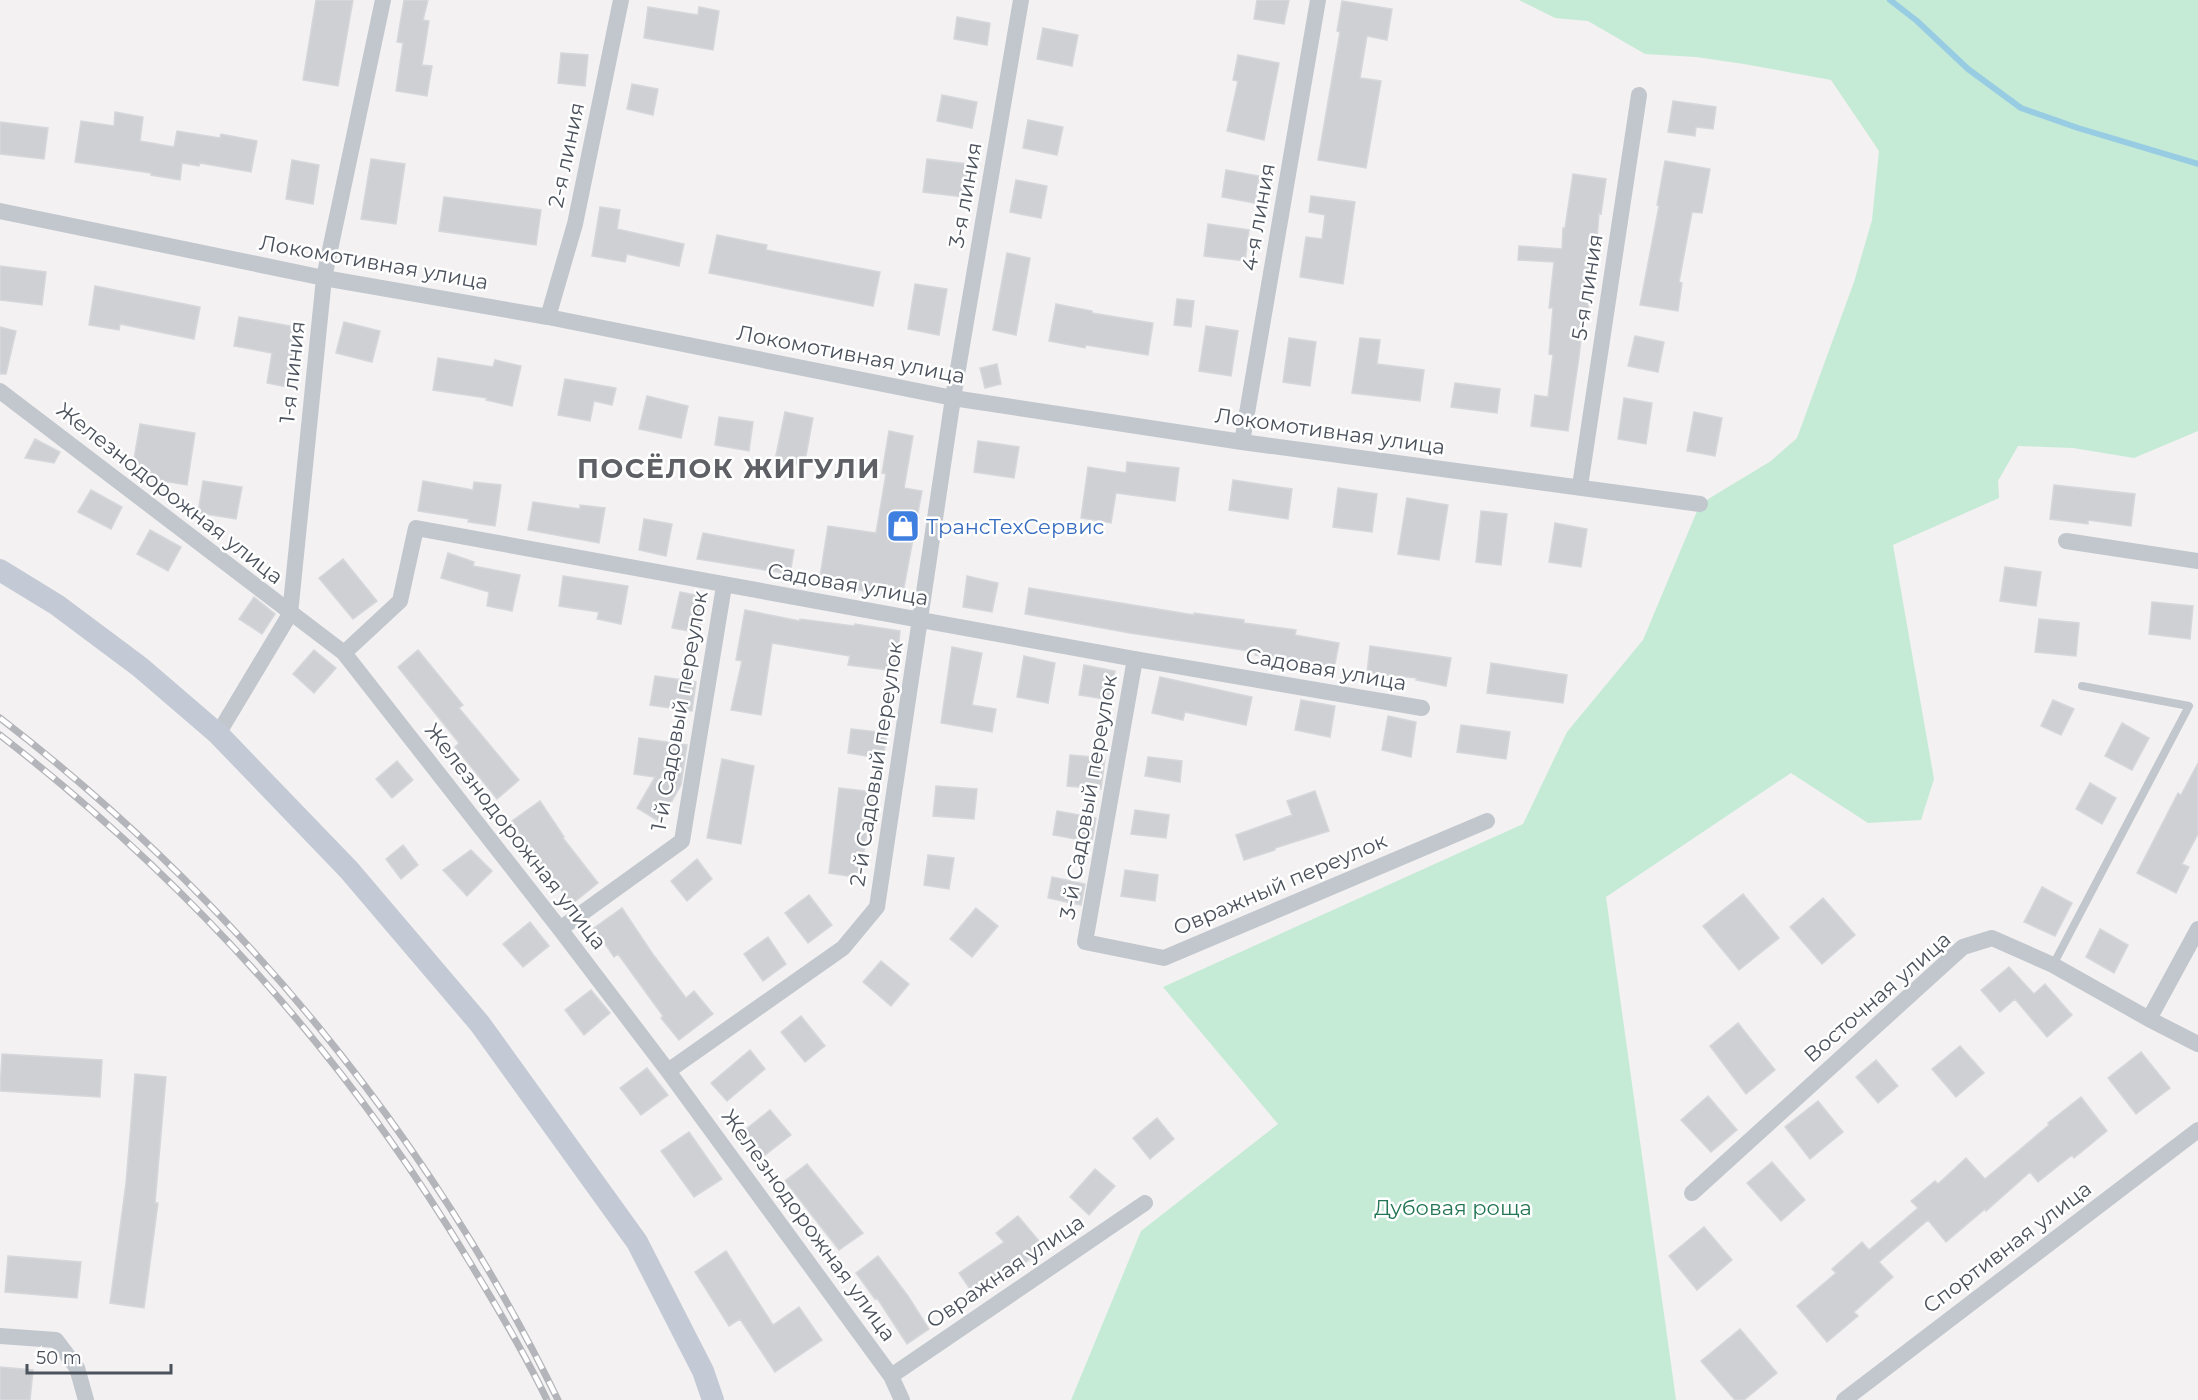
<svg xmlns="http://www.w3.org/2000/svg" width="2198" height="1400" font-family="Montserrat,sans-serif">
	<style>
		.green { fill: #c5ebd7 }
		.lines { fill: none; stroke-linecap: round; stroke-linejoin: round }
		.stream { stroke: #97cce2; stroke-width: 6 }
		.building { fill: #ced0d4; stroke: #d5d7db; stroke-width: 1.5 }
		.lane { stroke: #c1c7cd; stroke-width: 8 }
		.street { stroke: #c1c7cd; stroke-width: 16 }
		.secondary { stroke: #c4cad5; stroke-width: 22 }
		.rail-casing { stroke: #b4b5ba; stroke-width: 7 }
		.rail { stroke: #fff; stroke-width: 4.5; stroke-dasharray: 14; stroke-linecap: butt }
		.labels { text-anchor: middle; dominant-baseline: central; stroke-width: 5; stroke-linejoin: round; paint-order: stroke }
		.street-label { font-size: 21px; fill: #4b525c; stroke: #fff }
		.shop-label { font-size: 21px; fill: #366cbe; stroke: #fff; text-anchor: start }
		.park-label { font-size: 21px; fill: #237653; stroke: #fff }
		.district-label { font-size: 27px; font-weight: bold; letter-spacing: 1.5px; fill: #5e6065; stroke: #fff }
	</style>
	<rect width="100%" height="100%" fill="#f3f1f1"/>
	<!-- green -->
	<path class="green" d="M1519,0H2198V431L2134,458L2073,448L2018,446L1998,481L1999,498L1893,545L1934,779L1921,820L1868,823L1791,773L1606,897L1676,1400H1071L1141,1231L1278,1124L1163,987L1523,824L1567,732L1643,640L1700,504L1771,461L1797,438L1854,282L1872,220L1879,151L1831,80L1744,64L1696,57L1645,54L1588,21L1555,18Z"/>
	<g class="lines">
		<!-- stream -->
		<path class="stream" d="M1890,0L1917,21L1968,69L2021,108L2078,128L2198,164"/>
	</g>
	<!-- building -->
	<path class="building" d="M316,0H353L338,86L303,80Z
		M404,0H428L423,20L429,21L422,65L432,66L427,96L396,91L403,43L397,42Z
		M1257,0H1289L1284,24L1254,19Z
		M1342,1L1392,9L1387,40L1367,36L1360,78L1381,81L1366,168L1318,160L1340,32L1337,31Z
		M648,7L698,15L699,7L719,11L713,50L644,38Z
		M957,17L990,23L987,45L954,39Z
		M1043,28L1078,35L1072,66L1037,59Z
		M561,53L588,55L585,86L558,83Z
		M1238,55L1279,63L1264,140L1227,131L1238,81L1233,80Z
		M632,84L658,89L653,115L627,109Z
		M942,95L977,102L972,128L937,121Z
		M1673,101L1716,107L1713,129L1696,127L1695,136L1668,132Z
		M115,112L143,117L140,141L174,147L177,131L220,138L221,134L257,141L251,172L200,163L199,166L182,163L180,180L151,175V173L75,162L81,121L114,126Z
		M1028,120L1063,127L1057,155L1023,148Z
		M0,122L48,128L44,159L0,154Z
		M371,159L405,164L396,224L361,219Z
		M927,159L968,164L963,197L923,192Z
		M292,160L319,165L313,204L286,199Z
		M1665,161L1710,169L1702,213L1692,212L1679,282L1682,283L1678,311L1640,305L1659,206L1657,205Z
		M1226,170L1259,176L1255,203L1222,197Z
		M1573,174L1606,179L1601,214L1599,213L1595,266L1593,265L1588,312H1584L1579,357L1568,431L1531,426L1535,395L1548,397L1553,355L1549,354L1553,308H1549L1554,262L1518,260L1519,246L1562,249L1563,228H1565Z
		M1016,180L1047,186L1041,218L1010,212Z
		M1311,196L1355,202L1343,284L1300,277L1306,237L1322,239L1325,215L1309,212Z
		M444,197L541,210L536,245L439,231Z
		M600,207L620,210L617,229L684,244L679,266L627,254L625,262L592,256Z
		M1208,224L1249,230L1245,261L1204,256Z
		M717,235L767,245L766,250L880,272L873,306L709,273Z
		M1007,253L1030,258L1016,335L993,330Z
		M0,266L46,272L42,305L0,300Z
		M915,284L947,289L939,335L908,329Z
		M95,286L200,307L194,339L120,324L119,330L89,325Z
		M1177,299L1194,301L1191,327L1174,325Z
		M1056,304L1092,311V313L1153,323L1148,355L1086,345L1085,348L1049,341Z
		M239,317L302,328L292,388L267,383L272,353L234,346Z
		M344,322L380,331L372,362L336,353Z
		M1206,326L1238,331L1231,376L1199,371Z
		M0,327L16,331L6,374H0Z
		M1635,336L1664,342L1658,372L1628,366Z
		M1289,338L1316,342L1310,386L1283,382Z
		M1360,338L1380,340L1377,364L1424,370L1420,401L1352,393Z
		M438,358L493,367L495,360L521,366L512,406L486,400L487,398L433,390Z
		M997,364L1001,384L985,388L980,368Z
		M565,379L616,388L612,405L594,401L590,421L558,415Z
		M1455,383L1500,389L1497,413L1451,407Z
		M647,396L688,406L681,438L639,429Z
		M1624,398L1652,403L1646,444L1618,439Z
		M785,412L813,418L804,466L775,460Z
		M1694,412L1722,418L1715,456L1687,451Z
		M719,417L753,422L749,451L715,445Z
		M140,424L195,433L187,485L131,476Z
		M889,431L913,436L904,488L922,491L902,598L819,583L828,526L876,533L886,474L882,473Z
		M35,439L60,452L54,463L25,458Z
		M978,441L1019,447L1014,478L974,472Z
		M1127,462L1179,468L1175,501L1116,493L1111,523L1081,518L1088,467L1126,473Z
		M1233,480L1292,489L1288,519L1229,510Z
		M203,481L242,487L236,519L198,513Z
		M423,481L473,490L474,482L501,485L495,526L468,522L469,519L418,511Z
		M2054,485L2135,494L2131,526L2088,520V524L2050,519Z
		M1338,488L1377,494L1372,532L1333,527Z
		M91,490L122,507L111,529L78,512Z
		M1407,498L1448,505L1439,560L1398,554Z
		M533,502L580,509V505L605,508L599,543L528,530Z
		M1481,511L1507,514L1501,565L1476,562Z
		M644,519L672,524L666,556L639,550Z
		M1555,523L1587,529L1581,567L1549,562Z
		M150,530L181,547L168,571L137,554Z
		M703,533L794,550L790,574L697,559Z
		M448,553L474,562L473,566L520,575L512,611L487,606L489,592L441,578Z
		M343,559L377,601L353,619L319,578Z
		M2005,567L2041,572L2036,606L2000,601Z
		M563,576L628,586L621,624L597,619L599,612L559,606Z
		M967,576L998,583L992,612L963,607Z
		M1029,588L1194,615V613L1244,620V623L1296,630L1295,635L1339,643L1334,669L1255,655L1256,652L1130,633L1025,614Z
		M680,592L706,597L699,633L672,628Z
		M254,597L275,614L262,634L239,619Z
		M2152,602L2193,606L2190,639L2149,634Z
		M745,610L800,621V619L854,626L855,624L900,631L896,671L848,665L850,656L772,643L761,715L731,710L742,661L736,660Z
		M2039,619L2079,623L2076,656L2035,652Z
		M1370,646L1451,658L1446,686L1416,680L1417,678L1367,673Z
		M952,647L982,653L972,705L996,709L992,732L941,723Z
		M314,650L336,668L314,693L293,674Z
		M418,650L463,705L459,708L519,780L497,799L455,747L459,743L398,667Z
		M1024,656L1055,663L1048,703L1017,697Z
		M1491,663L1567,675L1563,703L1487,693Z
		M1084,665L1115,671L1110,700L1079,695Z
		M655,676L696,682L692,711L650,705Z
		M1160,677L1252,697L1246,725L1185,712L1183,720L1152,713Z
		M1301,700L1335,706L1330,737L1295,730Z
		M2053,700L2074,709L2061,735L2041,726Z
		M1388,716L1416,722L1411,757L1382,750Z
		M2122,723L2149,738L2132,770L2105,756Z
		M1461,725L1510,732L1506,759L1457,752Z
		M851,729L887,733L883,759L848,753Z
		M639,738L687,745L681,785L660,822L637,808L655,777L634,774Z
		M1070,755L1105,758L1101,789L1067,786Z
		M1148,757L1182,761L1180,782L1145,776Z
		M722,759L754,766L741,844L707,838Z
		M397,761L413,780L392,798L376,779Z
		M2198,763V834L2182,864L2189,867L2176,893L2137,873L2178,793L2181,795Z
		M2090,783L2116,798L2102,824L2076,809Z
		M936,786L977,789L974,819L933,816Z
		M839,788L873,792L860,878L829,873Z
		M1315,791L1329,831L1275,848V850L1244,860L1236,835L1292,815L1287,801Z
		M540,801L564,837L563,838L598,883L572,904L536,858L512,821Z
		M1135,810L1169,815L1166,838L1131,834Z
		M1057,811L1096,818L1092,842L1053,835Z
		M403,845L418,865L401,879L386,859Z
		M471,850L492,871L467,896L443,870Z
		M928,855L954,858L949,889L924,885Z
		M697,859L712,879L687,901L671,881Z
		M1125,870L1158,875L1155,901L1121,896Z
		M1052,877L1085,884L1081,905L1048,898Z
		M2042,887L2072,903L2055,936L2024,922Z
		M1743,894L1779,938L1739,970L1703,926Z
		M809,895L832,925L808,943L785,913Z
		M1823,898L1855,935L1822,964L1790,927Z
		M622,908L652,953L686,998L694,991L713,1014L679,1040L661,1018L663,1016L618,954L614,957L594,928Z
		M976,908L998,926L972,957L950,939Z
		M530,922L549,946L523,967L503,944Z
		M2100,929L2128,945L2114,973L2086,957Z
		M768,937L786,964L763,981L744,954Z
		M881,961L909,984L891,1006L863,982Z
		M2009,967L2034,994L2045,984L2072,1015L2047,1037L2015,999L2000,1012L1981,990Z
		M591,990L610,1013L584,1035L565,1010Z
		M801,1016L825,1046L805,1062L781,1032Z
		M1738,1023L1775,1070L1746,1094L1710,1046Z
		M1960,1046L1984,1073L1956,1097L1932,1069Z
		M750,1050L765,1069L727,1101L711,1083Z
		M2141,1052L2170,1088L2136,1114L2108,1078Z
		M2,1054L102,1060L100,1097L0,1091Z
		M1876,1060L1898,1086L1878,1103L1856,1077Z
		M647,1068L668,1095L641,1115L620,1088Z
		M135,1074L166,1077L155,1203H158L144,1308L110,1303L126,1183Z
		M1708,1096L1737,1130L1711,1152L1681,1120Z
		M2081,1097L2107,1131L2074,1158L2072,1155L2038,1182L2030,1172L1986,1211L1985,1209L1946,1242L1928,1220L1879,1262L1893,1277L1854,1312L1858,1316L1827,1342L1797,1306L1836,1273L1832,1269L1862,1242L1869,1250L1918,1208L1911,1201L1935,1181L1938,1184L1966,1158L1985,1179L2049,1125L2048,1123Z
		M1818,1101L1843,1132L1810,1159L1785,1127Z
		M770,1110L791,1135L765,1155L745,1130Z
		M1157,1118L1174,1139L1150,1159L1133,1138Z
		M689,1132L722,1179L694,1197L661,1151Z
		M1772,1162L1805,1200L1781,1221L1747,1183Z
		M807,1164L863,1233L839,1250L785,1181Z
		M1095,1169L1115,1186L1089,1215L1070,1197Z
		M1018,1216L1045,1248L976,1298L959,1273L1004,1242L996,1233Z
		M1704,1227L1732,1260L1697,1290L1669,1256Z
		M726,1251L773,1325L799,1307L822,1340L775,1372L740,1319L729,1326L695,1272Z
		M8,1256L81,1262L77,1298L5,1292Z
		M878,1256L908,1296L929,1329L907,1344L877,1298L875,1299L856,1273Z
		M1740,1329L1777,1373L1744,1400H1735L1701,1361Z
		M0,1367L33,1370L30,1400H0Z"/>
	<g class="lines">
		<!-- lane -->
		<path class="lane" d="M2053,965L2189,706L2082,686"/>
		<!-- street -->
		<path class="street" d="M0,211L324,278L548,317L953,398L1242,442L1700,504
			M548,317L575,224L621,0
			M0,391L344,653L560,929L668,1071L891,1376L902,1400
			M1242,442L1318,0
			M1580,486L1639,95
			M2066,541L2198,561
			M344,653L400,601L416,528L1135,659L1422,708
			M1135,659L1085,942L1164,958L1487,821
			M218,734L290,614L324,278L383,0
			M560,929L682,841L724,586
			M2198,929L2149,1019L2198,1044
			M668,1071L843,948L877,907L953,398L1021,0
			M1692,1193L1963,947L1992,938L2053,965L2149,1019
			M0,1336L56,1340L77,1368L86,1400
			M891,1376L1145,1203
			M1844,1400L2198,1130"/>
		<!-- secondary -->
		<path class="secondary" d="M0,570L57,605L140,667L218,734L349,870L480,1024L637,1242L703,1371L713,1400"/>
		<!-- rail casing -->
		<g class="rail-casing">
			<path id="rail" d="M0,718C235,899 428,1133 558,1400
				M0,735C191,883 345,1055 469,1261C497,1307 524,1352 547,1400"/>
		</g>
		<!-- rail -->
		<use href="#rail" class="rail"/>
	</g>
	<!-- icons -->
	<defs>
		<g id="shop-square" transform="scale(1.725)"><rect x="-9" y="-9" width="18" height="18" rx="4" fill="#3f7fe0" stroke="#fff"/><path d="M-5-2.5h2.3a2.7 3.5 0 0 1 5.4 0H5L5.5 6h-11ZM-1.5-2.5h3a1.5 2.3 0 0 0-3 0Z" fill="#fff"/></g>
	</defs>
	<g fill-rule="evenodd">
		<use href="#shop-square" x="903" y="526"/>
	</g>
	<g class="labels">
		<!-- street labels -->
		<g class="street-label">
			<text transform="translate(566 155) rotate(-78)">2-я линия</text>
			<text transform="translate(965 195) rotate(-80)">3-я линия</text>
			<text transform="translate(1258 217) rotate(-80)">4-я линия</text>
			<text transform="translate(374 262) rotate(10)">Локомотивная улица</text>
			<text transform="translate(1587 287) rotate(-81)">5-я линия</text>
			<text transform="translate(851 354) rotate(11)">Локомотивная улица</text>
			<text transform="translate(292 372) rotate(-84)">1-я линия</text>
			<text transform="translate(1330 431) rotate(8)">Локомотивная улица</text>
			<text transform="translate(170 493) rotate(38)">Железнодорожная улица</text>
			<text transform="translate(848 584) rotate(10)">Садовая улица</text>
			<text transform="translate(1326 669) rotate(10)">Садовая улица</text>
			<text transform="translate(679 711) rotate(-80)">1-й Садовый переулок</text>
			<text transform="translate(876 764) rotate(-81)">2-й Садовый переулок</text>
			<text transform="translate(1088 797) rotate(-80)">3-й Садовый переулок</text>
			<text transform="translate(516 836) rotate(52)">Железнодорожная улица</text>
			<text transform="translate(1280 884) rotate(-23)">Овражный переулок</text>
			<text transform="translate(1877 997) rotate(-41)">Восточная улица</text>
			<text transform="translate(809 1225) rotate(54)">Железнодорожная улица</text>
			<text transform="translate(2007 1247) rotate(-37)">Спортивная улица</text>
			<text transform="translate(1005 1271) rotate(-34)">Овражная улица</text>
		</g>
		<!-- shop labels -->
		<g class="shop-label">
			<text x="926" y="526">ТрансТехСервис</text>
		</g>
		<!-- park labels -->
		<g class="park-label">
			<text x="1453" y="1207">Дубовая роща</text>
		</g>
		<!-- district labels -->
		<g class="district-label">
			<text x="729" y="468">ПОСЁЛОК ЖИГУЛИ</text>
		</g>
	</g>
	<!-- scale -->
	<path d="M27 1364v9h144v-9" fill="none" stroke="#4b525c" stroke-width="3"/>
	<text x="36" y="1364" font-size="18" fill="#4b525c" stroke="#ffffff" stroke-width="4.5" paint-order="stroke">50 m</text>
</svg>
